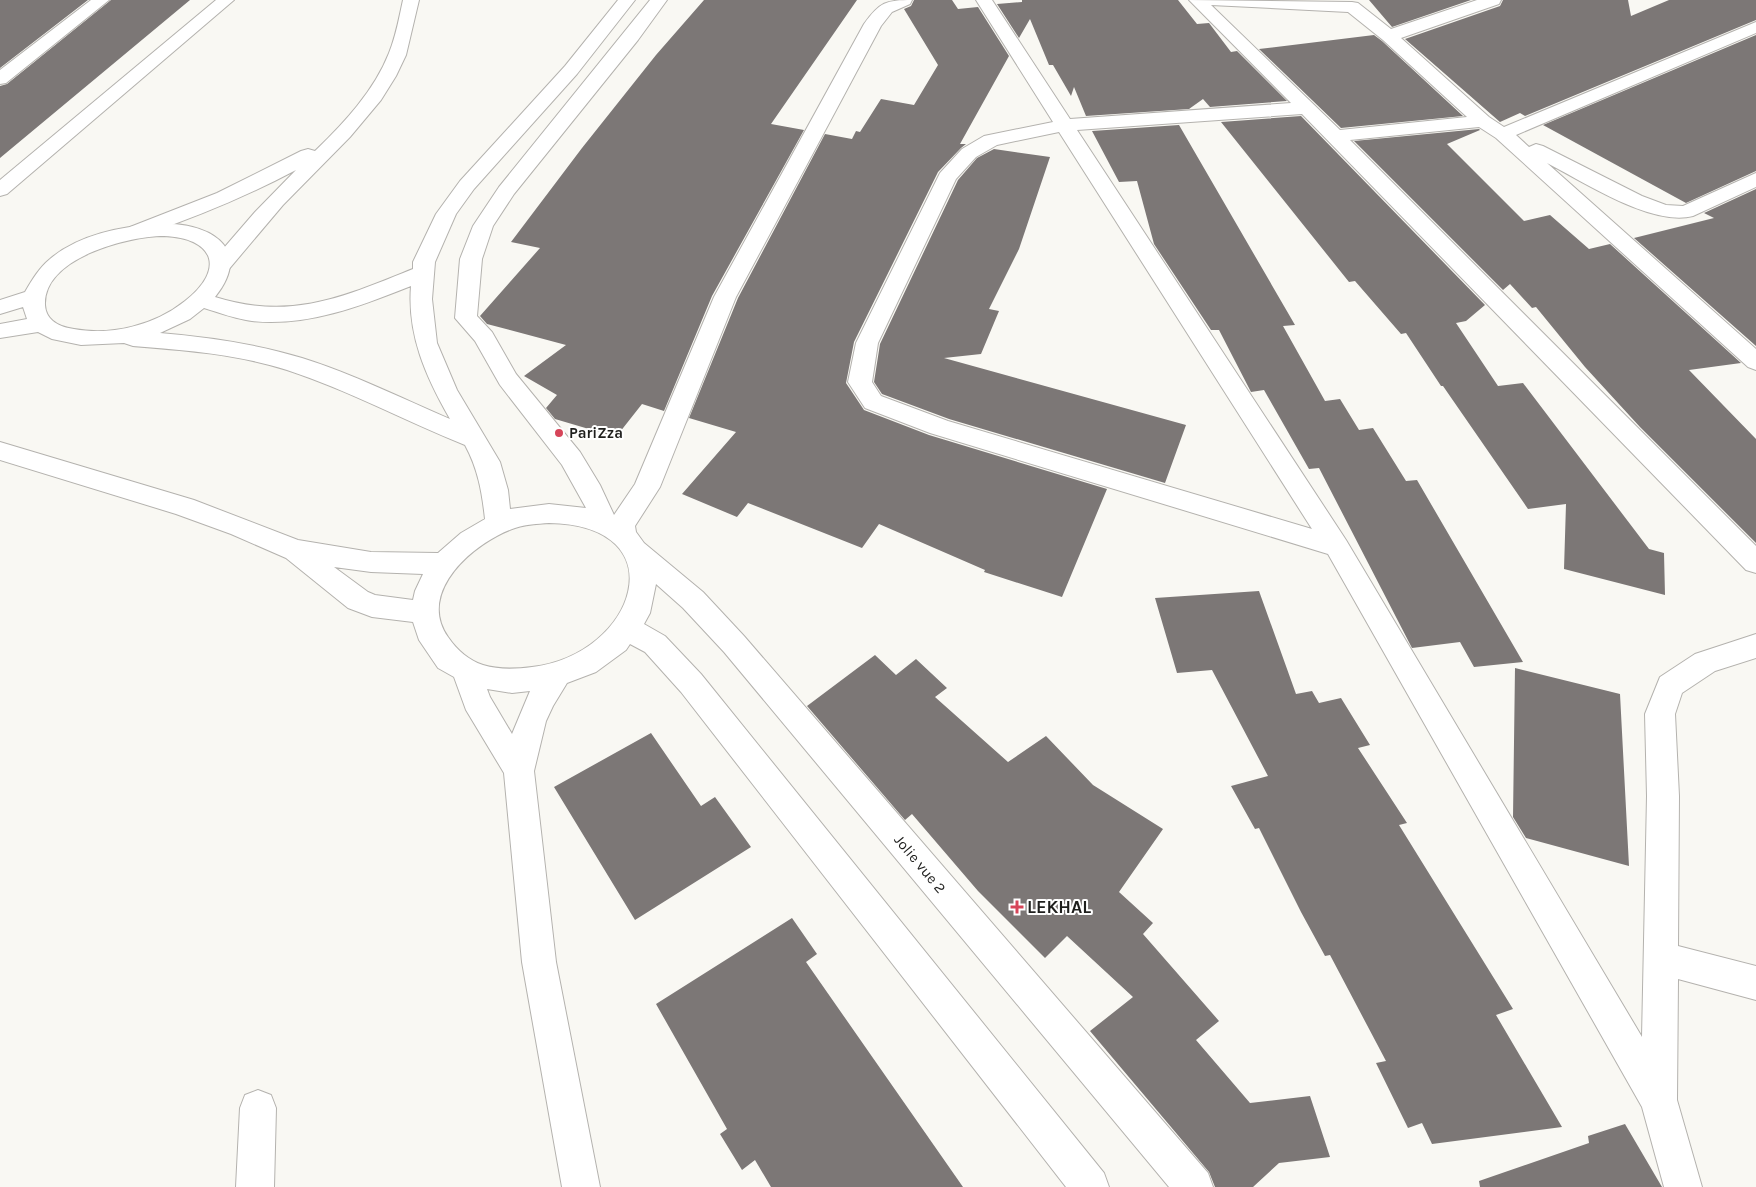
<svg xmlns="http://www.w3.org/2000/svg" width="1756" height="1187" font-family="Karla,sans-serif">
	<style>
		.building { fill: #7c7776 }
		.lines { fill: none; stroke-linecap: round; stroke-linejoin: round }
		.minor-casing { stroke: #b4b2ae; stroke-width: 2 }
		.highway-casing { stroke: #b4b2ae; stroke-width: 2 }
		.minor { fill: #fff; fill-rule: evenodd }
		.highway { fill: #fff; fill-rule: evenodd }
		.poi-dot { fill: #d64559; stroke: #fff; stroke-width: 2 }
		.labels { text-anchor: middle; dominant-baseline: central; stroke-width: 4; stroke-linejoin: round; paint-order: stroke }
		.poi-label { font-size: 15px; font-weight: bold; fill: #1f1f1d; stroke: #fff; text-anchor: start }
		.street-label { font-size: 15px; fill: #1f1f1d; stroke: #fff }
		.near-poi-label { font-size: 18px; font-weight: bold; fill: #1f1f1d; stroke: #fff; text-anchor: start }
	</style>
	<rect width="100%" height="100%" fill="#f9f8f3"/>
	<!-- building -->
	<path class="building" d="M0,0H88L0,68Z
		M111,0H190L0,158V86L7,84Z
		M704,0H857L771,124L804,130L712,296L664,411L642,404L616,437L555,419L546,408L557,395L524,376L566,345L487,324L480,316L540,248L511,242L582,148L656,55Z
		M914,0H952L958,9L978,7L1009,56L960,144H966L961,148L938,172L854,342L846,383L864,410L929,435L1107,489L1062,597L984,572L985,570L879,524L862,548L748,503L737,517L682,494L736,432L689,418L738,298L825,134L852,139L856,131L860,132L881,99L914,105L938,65L904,9L911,6Z
		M1022,0H1178L1197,24L1209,23L1231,52L1237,51L1287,101L1210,107L1203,99L1189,109L1086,116L1074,87L1071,96L1053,65H1049L1030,19L1019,38L997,4L1022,2Z
		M1369,0H1471L1392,27Z
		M1503,0H1628L1631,16L1669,0H1756V20L1525,116L1520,113L1500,122L1405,39L1500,6Z
		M1374,35L1382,41L1463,116L1341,128L1259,49Z
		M1756,35V171L1686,203L1543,125Z
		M1301,116L1485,305L1466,321L1456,323L1498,386L1523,383L1649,549L1664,553L1665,595L1564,569L1566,504L1528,509L1443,386H1441L1406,333L1401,334L1355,281L1349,282L1221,122Z
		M1179,125L1295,325L1283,326L1325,401L1340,399L1359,430L1373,428L1406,481L1417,480L1523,662L1474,667L1460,642L1412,648L1319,468L1309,469L1264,390L1251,392L1219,330H1211L1154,244L1137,181L1119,182L1092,131Z
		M1479,129L1480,130L1447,144L1524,221L1550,215L1589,249L1610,244L1741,363L1689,370L1756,439V543L1640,427L1585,367L1536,307L1532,308L1510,284L1503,290L1354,141Z
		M994,149L1050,157L1019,249L989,309L999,311L981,354L944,358L1186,425L1165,483L949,419L882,394L874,382L880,344L958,180L977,158Z
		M1756,189V346L1634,238L1714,218L1704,213Z
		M1259,591L1296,694L1312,691L1319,703L1341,698L1370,745L1358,748L1407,823L1399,825L1513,1009L1496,1015L1562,1127L1432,1144L1422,1123L1408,1128L1376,1063L1386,1061L1330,955L1325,956L1301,912L1259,828L1255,829L1231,786L1268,776L1212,670L1177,673L1155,598Z
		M875,655L896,675L916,659L947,688L935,697L1008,762L1046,736L1093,785L1163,829L1119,892L1153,923L1143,934L1219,1021L1196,1040L1250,1103L1310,1096L1330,1157L1279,1163L1253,1187H1215L1209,1172L1090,1031L1133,997L1067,936L1045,958L978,891L912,814L905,820L807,706Z
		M1515,668L1620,694L1629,866L1526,838L1513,817Z
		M651,733L701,806L715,797L751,847L635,920L554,787Z
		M792,918L817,954L806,962L963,1187H771L755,1160L742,1170L720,1134L727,1129L656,1004Z
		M1625,1124L1662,1187H1480L1479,1181L1589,1143L1588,1136Z"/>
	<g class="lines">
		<!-- minor casing -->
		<g class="minor-casing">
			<path id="minor" d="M91,0H109L6,83L0,84V70Z
				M216,0H234L7,194L0,196V180Z
				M618,0H635L577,74L474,189L456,214L435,262L432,299L437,343L457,390L500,462L508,490L510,509L549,504L586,508L562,465L500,385L475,341L455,318L460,259L473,226L499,187L650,0H667L638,40L514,194L493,226L482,259L477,316L492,332L516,374L580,452L600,485L614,515L635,484L714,297L864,24C880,2 886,0 912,0L910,4L892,12L881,26L736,297L660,487L635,526L636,532L644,543L703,592L744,636L1208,1173L1213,1187H1169L724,652L683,608L656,584L650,613L644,624L665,636L701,674L1104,1173L1109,1187H1066L681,692L645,652L630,644L626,650L596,672L567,683L553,706L546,721L534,771L556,962L600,1187H562L522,962L504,773L466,710L454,677L438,668L419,640L413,622L372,617L348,608L286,558L231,534L176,514L0,460V442L194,500L298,540L371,552L438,553L461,533L485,519C482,492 478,469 465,445C405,421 348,390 287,370C237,354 184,350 133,346L124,343L81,345L52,339L38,332L0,338V324L27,319L23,307L0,314V300L25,292C32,280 39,268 50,259C78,235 122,226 158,224C205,221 256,246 215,297C291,321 343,297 413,269V262L436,214L460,181L565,66ZM164,236C214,238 226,269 185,301C155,325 112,336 74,329C60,327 46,321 45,305C43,258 128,236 164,236ZM411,286C407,335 426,377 450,419C401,398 353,374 302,358C256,344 208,337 160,333L190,319L204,308C220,313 236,319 252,321C307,327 361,306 411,286ZM549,523C679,525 636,655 532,667C516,669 499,670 483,665C468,660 457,650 448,637C416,592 474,542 515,528C526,524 537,524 549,523ZM334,567L371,572L423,574L415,591L413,600L375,595L368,592ZM487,689L512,693L530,691L512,734L490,697Z
				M976,0H992L1070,119L1291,103L1189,0L1352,2L1358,3L1391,29L1477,0H1501L1499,4L1401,38L1489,117L1504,127L1756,22V33L1516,135L1529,147L1536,144L1543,146L1642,196L1666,205L1683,206L1756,173V187L1693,216C1652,227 1584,182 1547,163L1756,349V370L1748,367L1496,138L1479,127L1350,140L1756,546V573L1746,570L1302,114L1077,130L1346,540L1642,1037L1647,796L1645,714L1660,677L1695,654L1756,634V658L1715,671L1682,693L1675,714L1679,796L1678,946L1756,966V1000L1678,979L1677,1100L1702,1187H1664L1642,1107L1328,554L930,433L865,408L848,382L856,343L940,173L962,149L984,136L1053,122ZM1211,5L1348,12L1383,40L1467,117L1340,130ZM1059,132L1312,529L948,421L881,396L872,382L878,343L956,179L976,157L997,145Z
				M258,1090L271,1095L276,1108L274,1187H236L240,1108L245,1095Z"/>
		</g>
		<!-- highway casing -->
		<g class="highway-casing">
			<path id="highway" d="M403,0H419L406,55L396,76L381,100L350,137L283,205L229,269L221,271L213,269L210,264L255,212L296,170C247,196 196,217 144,235L137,237L130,235L127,231L130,227L217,193L301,151L308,149L315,151C344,123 374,91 389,53C396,36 399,18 403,0Z"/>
		</g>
		<!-- minor -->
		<use href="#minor" class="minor"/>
		<!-- highway -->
		<use href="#highway" class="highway"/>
	</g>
	<!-- markers -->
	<g class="poi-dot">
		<circle cx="559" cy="433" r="5"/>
		<path d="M1014.5 899.5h5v5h5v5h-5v5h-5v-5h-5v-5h5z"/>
	</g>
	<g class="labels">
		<!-- poi labels -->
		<g class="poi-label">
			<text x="569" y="433">PariZza</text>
		</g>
		<!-- street labels -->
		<g class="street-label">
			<text transform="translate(920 864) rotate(50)">Jolie vue 2</text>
		</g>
		<!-- near-poi labels -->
		<g class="near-poi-label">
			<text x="1027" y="907">LEKHAL</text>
		</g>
	</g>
</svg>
